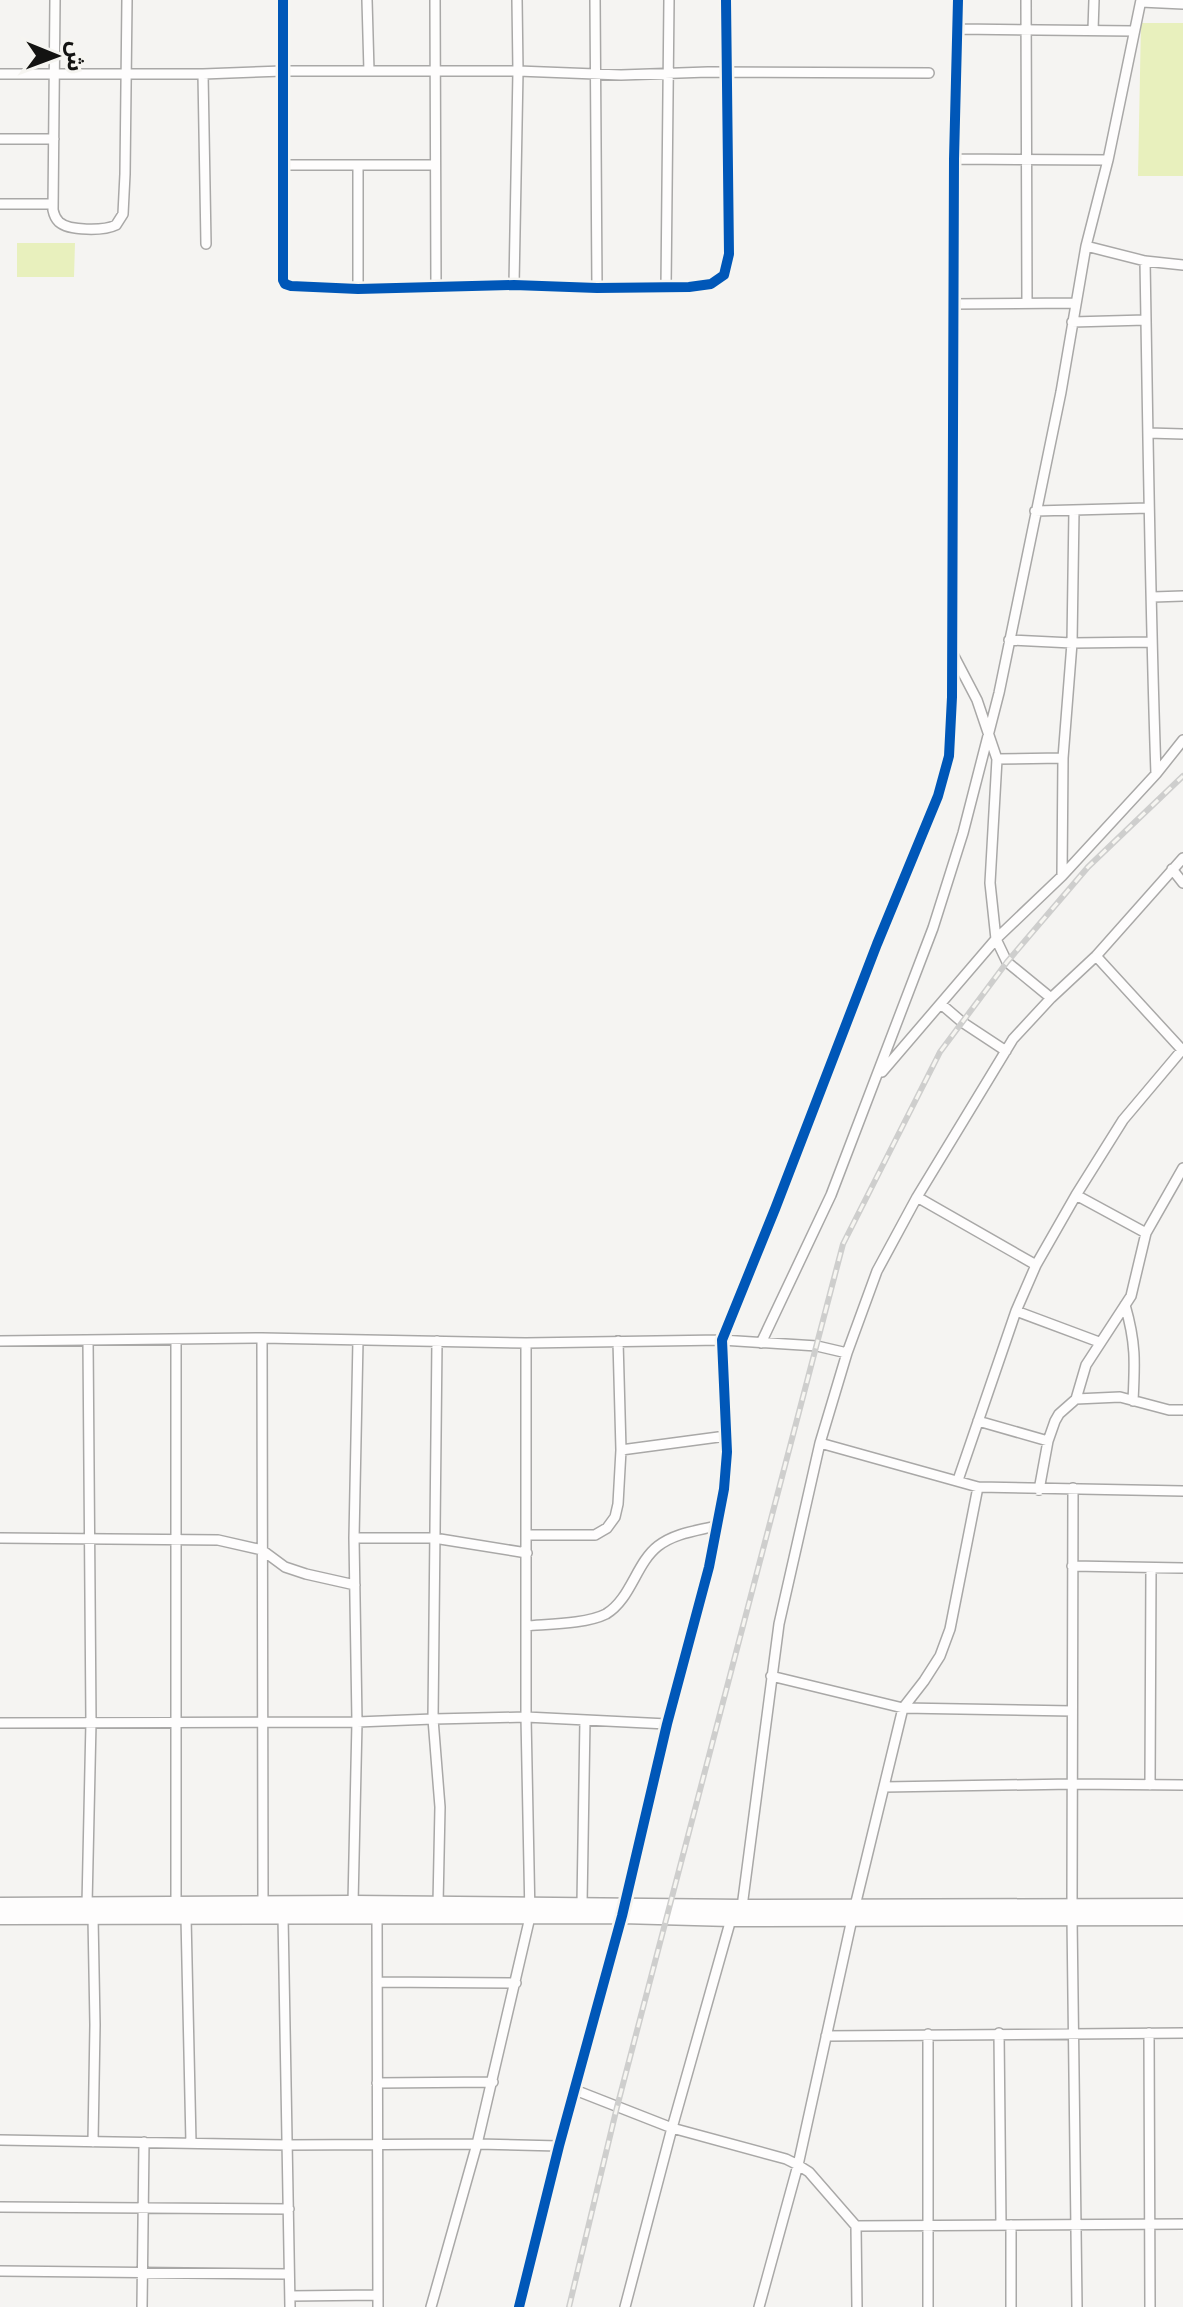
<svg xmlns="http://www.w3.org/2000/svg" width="1183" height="2307" font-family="'Golos Text','Noto Sans Arabic',sans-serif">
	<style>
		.park { fill: #e8f0bd }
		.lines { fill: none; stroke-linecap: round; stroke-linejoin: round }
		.street-casing { stroke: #a9a8a7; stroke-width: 12 }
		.primary-casing { stroke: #a9a8a7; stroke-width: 17 }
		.street { stroke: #fefdfd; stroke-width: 9 }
		.primary { stroke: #fefdfd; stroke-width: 14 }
		.rail-casing { stroke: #cececd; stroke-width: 6 }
		.rail { stroke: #f6f5f1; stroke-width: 3; stroke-dasharray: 9; stroke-linecap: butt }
		.cycleway-casing { stroke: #f6f5f1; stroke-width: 15 }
		.cycleway { stroke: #0057b8; stroke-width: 10 }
	</style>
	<rect width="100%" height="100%" fill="#f5f4f2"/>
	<!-- park -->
	<path class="park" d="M1141,23H1183V176H1138Z
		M17,243H75L74,277H17Z"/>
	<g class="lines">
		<!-- street casing -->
		<g class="street-casing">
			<path id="street" d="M55,0L53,210C54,215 55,218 59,222C69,231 104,231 116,225L123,214L125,174L127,0
				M283,0V280L285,284L291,286L358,289L514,285L597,288L689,287L711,284L724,275L729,254L726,0
				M367,0L369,71
				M435,0L436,287
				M595,0L597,288
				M1026,0L1027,303
				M1141,2L1183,4
				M958,29L1133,31
				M1093,30L1094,0
				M0,74H203L283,71H518L621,75L708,72L929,73
				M203,74L206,244
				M0,139H54
				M954,159L1108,160
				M284,165H435
				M0,204H51
				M1086,246L1145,261L1183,265
				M1145,261C1148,432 1150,603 1156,774
				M514,285L518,71L517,0
				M666,287L669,0
				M358,289V166
				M953,304L1076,303
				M1072,322L1146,320
				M1148,433L1183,434
				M1035,511L1149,508
				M1153,597L1183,596
				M1009,640L1072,643L1152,642
				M954,656L977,700L997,759L990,883L996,939L1007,962L1051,998
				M997,759L1063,758
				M1172,869L1183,883
				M1062,876L1063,758L1072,643L1074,510
				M1096,956L1183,1051
				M941,1004L962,1022L1006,1051
				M882,1072L996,939L1062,876L1156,774L1183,740
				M1076,1195L1146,1233
				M917,1197L1036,1265
				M1125,1305C1136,1343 1135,1362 1133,1401
				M1016,1311L1099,1342
				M262,1338L263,1903
				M176,1340V1903
				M0,1341L262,1338L526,1343L722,1340L817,1346L847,1353
				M437,1341L433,1719L526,1717L667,1724
				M761,1343L831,1195L933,928L963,833L999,693L1061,392L1086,246L1108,160L1141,0
				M1076,1399L1120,1397L1169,1410H1183
				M978,1421L1048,1441
				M820,1443L978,1487L1183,1491
				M621,1450L726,1436
				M958,1480L1016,1311L1036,1265L1076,1195L1123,1120L1182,1050
				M1039,1490L1048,1441L1055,1421L1059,1414L1076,1399L1086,1365L1131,1296L1146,1233L1183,1168
				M527,1535H595L607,1528L615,1517L618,1504L621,1450L618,1341
				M0,1538L218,1540L262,1550L285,1567L306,1574L355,1585
				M354,1538H434L527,1553
				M1072,1566L1183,1568
				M526,1626C548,1624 586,1624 606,1614C631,1599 636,1563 658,1546C675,1533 696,1531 716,1526
				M771,1676L903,1708L1072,1711
				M0,1723L357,1722L433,1719L440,1807L438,1904
				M1150,1785L1151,1568
				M884,1787L1072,1784L1183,1785
				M353,1903L357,1722L354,1538L358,1340
				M582,1904L585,1720
				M87,1905L91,1722L88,1340
				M855,1906L903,1708L924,1681L940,1656L950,1629L978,1487
				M1072,1906L1073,1488
				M742,1907L779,1624L820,1443L847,1353L877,1271L917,1197L1013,1039L1051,998L1096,956L1183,858
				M283,1916L290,2307
				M93,1917L95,2025L93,2142
				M186,1917L191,2143
				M377,1917L378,2307
				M1072,1918L1077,2307
				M377,1982L516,1983
				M999,2033L1001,2225
				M1149,2033L1150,2307
				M928,2034V2307
				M826,2036L1183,2033
				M377,2083L493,2082
				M575,2090L672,2128L786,2159L798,2165L809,2172L856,2226L857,2307
				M0,2140L287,2145L477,2144L559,2146
				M0,2207L289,2209
				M856,2226L1183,2224
				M0,2271L289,2274
				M290,2296L378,2295
				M142,2307L144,2142
				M431,2307L477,2144L530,1917L526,1717V1343
				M519,2307L559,2146L622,1916L667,1724L709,1567L724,1489L727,1452L722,1340L775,1209L877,944L938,796L949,756L952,697L954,159L958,0
				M625,2307L672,2128L731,1919
				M759,2307L798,2165L852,1919
				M1011,2307V2225"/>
		</g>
		<!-- primary casing -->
		<g class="primary-casing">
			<path id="primary" d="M0,1905L353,1903L742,1907L1183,1906
				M0,1917L622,1916L731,1919L1183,1918"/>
		</g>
		<!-- street -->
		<use href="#street" class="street"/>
		<!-- primary -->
		<use href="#primary" class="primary"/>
		<!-- rail casing -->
		<g class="rail-casing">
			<path id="rail" d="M569,2307L617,2107L843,1244L940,1052L1007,962L1088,867L1183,776"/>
		</g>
		<!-- rail -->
		<use href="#rail" class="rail"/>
		<!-- cycleway casing -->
		<g class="cycleway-casing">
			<path id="cycleway" d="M283,0V280L285,284L291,286L358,289L514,285L597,288L689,287L711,284L724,275L729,254L726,0
				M519,2307L559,2146L622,1916L667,1724L709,1567L724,1489L727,1452L722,1340L775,1209L877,944L938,796L949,756L952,697L954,159L958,0"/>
		</g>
		<!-- cycleway -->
		<use href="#cycleway" class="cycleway"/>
	</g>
	<!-- north arrow -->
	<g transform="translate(56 56) rotate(91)" stroke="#f6f5f1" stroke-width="6" paint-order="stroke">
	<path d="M0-6L14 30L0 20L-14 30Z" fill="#131312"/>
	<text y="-12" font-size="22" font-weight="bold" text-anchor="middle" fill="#131312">ش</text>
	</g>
</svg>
